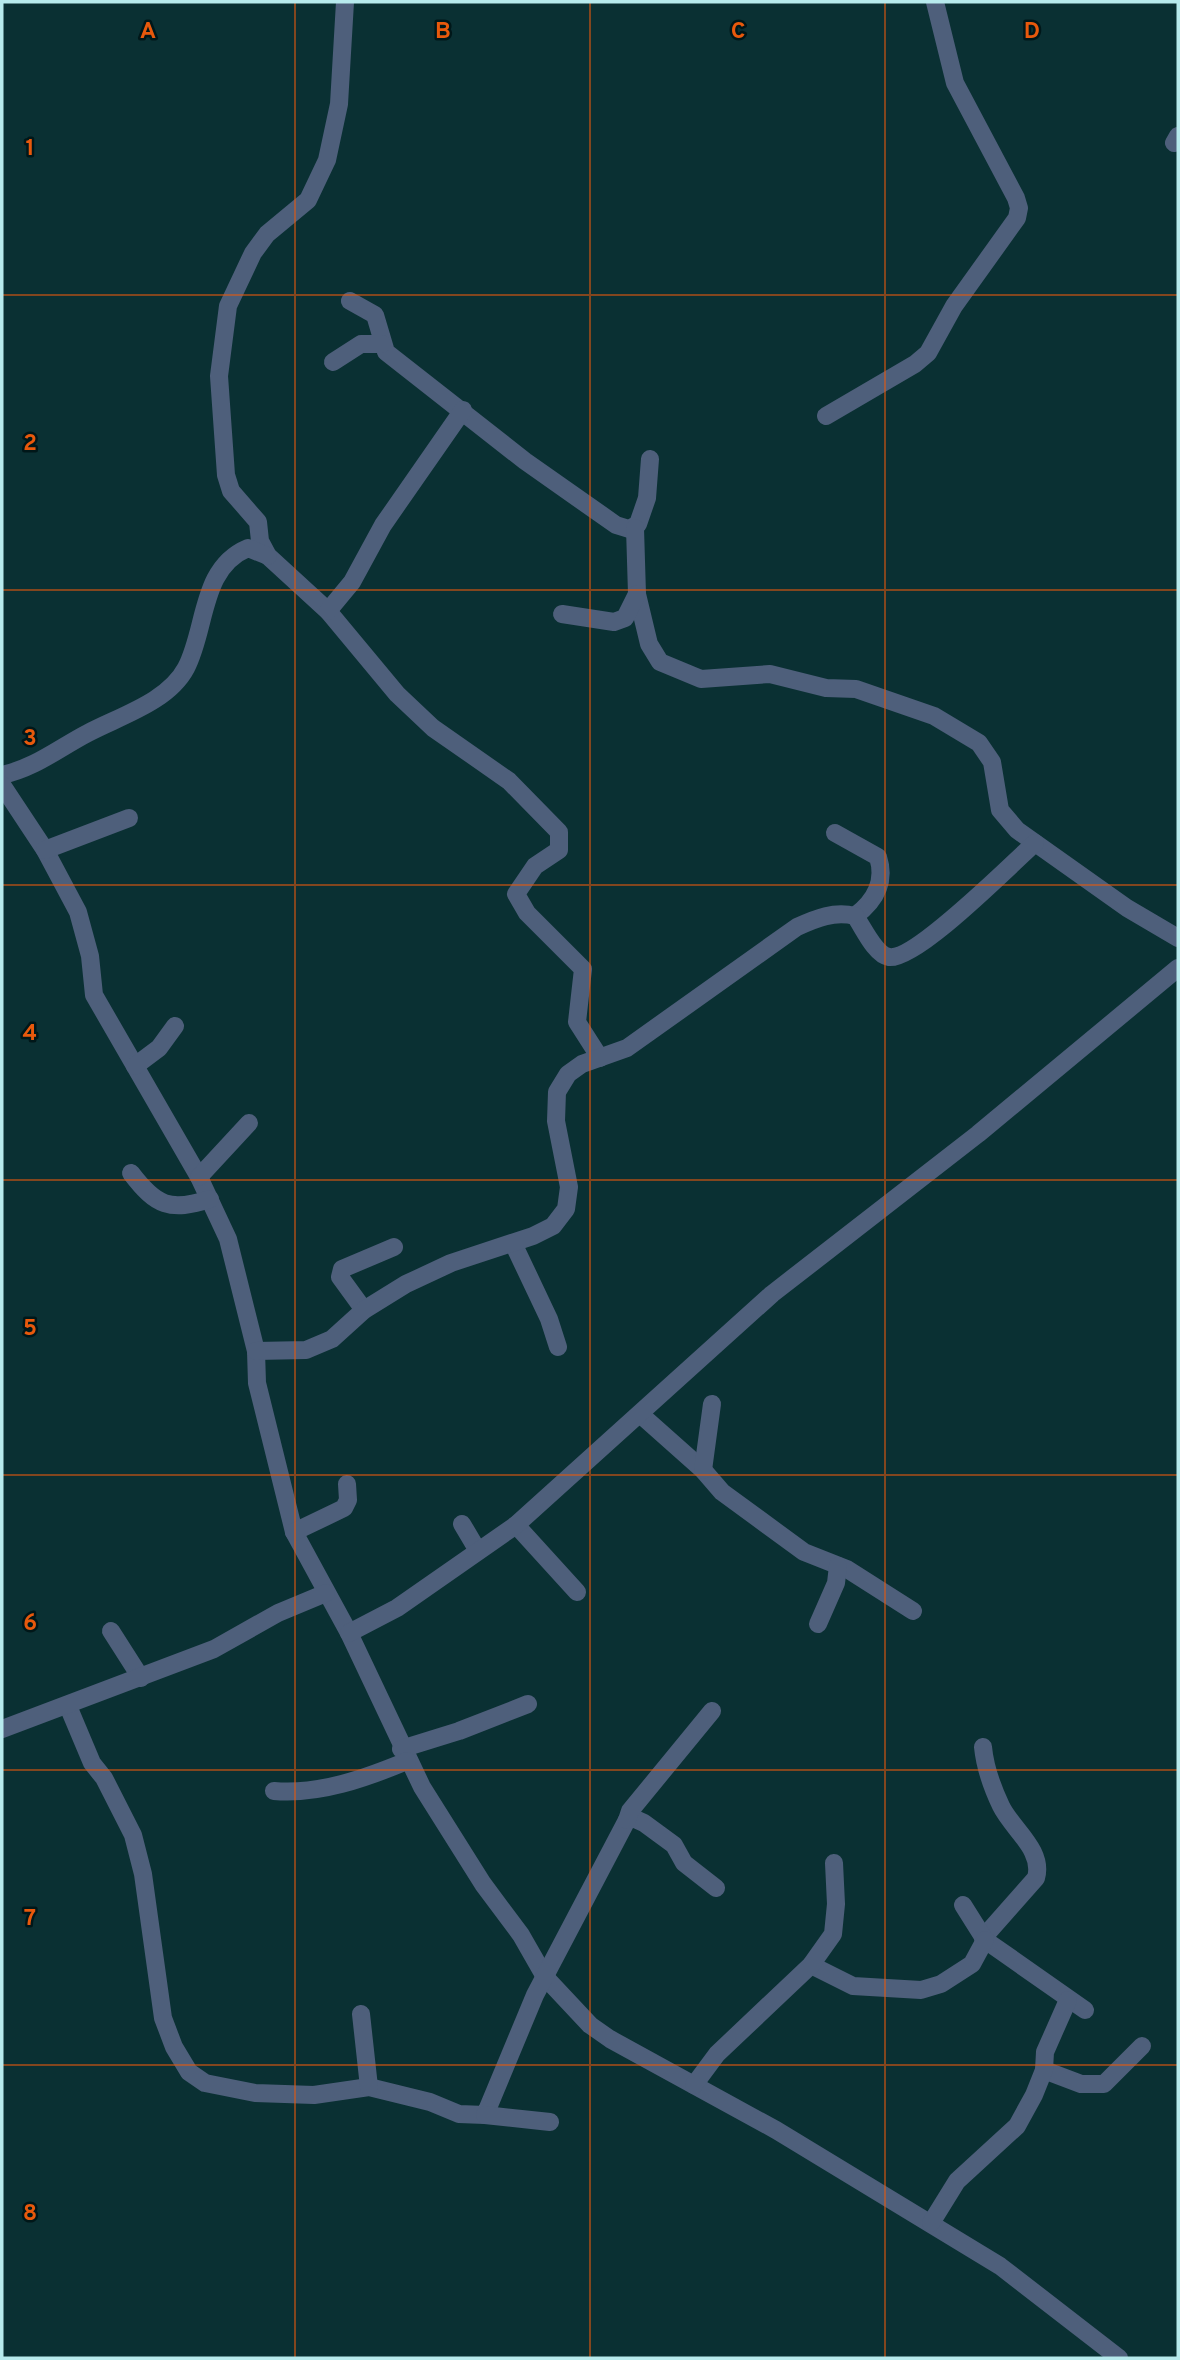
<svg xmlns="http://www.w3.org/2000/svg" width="1180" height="2360" viewBox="0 0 1180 2360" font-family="Overpass,sans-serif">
<rect width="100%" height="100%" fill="#0a3033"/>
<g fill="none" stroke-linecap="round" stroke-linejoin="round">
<!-- minor -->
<g stroke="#4e5f7b" stroke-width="18">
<polyline points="345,2 339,104 327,160 308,200 267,234 253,253 228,306 219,376 226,475 231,491 258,522 260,541 268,556 328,611 397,694 433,728 509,781 559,832 559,850 535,866 516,894 527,913 583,969 577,1022 600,1058"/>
<polyline points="1174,143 1178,136"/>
<polyline points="350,301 375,315 386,352 525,461 616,525 629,529 638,524 647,498 650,459"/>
<polyline points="333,362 361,344 382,344"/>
<polyline points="826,416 915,364 928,353 954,306 1017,218 1019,208 1016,198 955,83 935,2"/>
<polyline points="635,528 637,594 649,644 660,662 701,679 770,674 826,688 856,689 934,716 979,743 992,762 1000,810 1017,830 1127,908 1178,938"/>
<polyline points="328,611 352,582 383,525 463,410"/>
<polyline points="562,614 614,622 625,618 637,594"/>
<path d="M 2,775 C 35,768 59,748 88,733 C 120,716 168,702 186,668 C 207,628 200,568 248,548 L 268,556"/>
<polyline points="2,785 45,850 78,912 90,956 94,995 199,1177 228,1239 256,1351 257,1383 294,1532 349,1633 422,1787 483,1884 521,1935 545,1977 590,2025 610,2039 776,2130 1000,2266 1119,2358"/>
<path d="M 835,833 L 878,857 C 886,882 875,901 855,916"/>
<polyline points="45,850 129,818"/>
<polyline points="135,1066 159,1048 175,1026"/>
<path d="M 131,1173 C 156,1206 170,1212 210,1199"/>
<polyline points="199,1177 249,1123"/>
<polyline points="513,1243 549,1319 558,1347"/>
<polyline points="364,1310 340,1277 342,1269 394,1247"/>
<path d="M 256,1351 L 306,1350 L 332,1339 L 364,1310 L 406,1284 L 451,1263 L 533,1236 L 553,1226 L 566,1209 L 569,1187 L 556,1121 L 557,1092 L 568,1074 L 582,1064 L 627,1048 L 797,927 C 817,918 834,911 855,916 C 863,927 875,955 889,957 C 916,961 1011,864 1035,843"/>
<polyline points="640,1414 703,1470 722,1492 804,1552 847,1569 913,1611"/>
<polyline points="703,1470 712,1404"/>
<polyline points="462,1524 478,1551"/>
<polyline points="516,1525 577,1592"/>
<polyline points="294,1532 344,1508 348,1500 347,1484"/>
<polyline points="818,1624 836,1583 838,1566"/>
<polyline points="111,1631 141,1678"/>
<polyline points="349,1633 397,1608 516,1525 772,1294 978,1134 1178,968"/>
<polyline points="68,1706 92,1763 104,1778 133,1835 143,1874 163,2018 174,2047 189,2072 205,2083 255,2093 314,2095 369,2087 430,2102 459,2114 485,2115 535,1995 627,1820 633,1818 644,1823 674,1845 684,1863 716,1888"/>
<polyline points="2,1729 214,1649 278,1613 326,1593"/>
<path d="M 983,1747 C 985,1768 992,1787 1001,1806 C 1012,1829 1044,1850 1036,1878 L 983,1938"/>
<polyline points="401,1749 459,1731 528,1704"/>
<path d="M 274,1791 C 319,1795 366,1778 407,1761"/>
<polyline points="627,1820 630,1811 712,1711"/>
<polyline points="963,1905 985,1940 1085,2010"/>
<polyline points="811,1965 853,1986 921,1990 941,1984 972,1964 985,1940"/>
<polyline points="361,2014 369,2087"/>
<polyline points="1044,2070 1081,2084 1104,2084 1142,2046"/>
<polyline points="694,2085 717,2054 811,1965 833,1934 836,1904 834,1863"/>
<polyline points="485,2115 550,2122"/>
<polyline points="931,2223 957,2181 1017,2126 1034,2095 1044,2070 1045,2052 1068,2000"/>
</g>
</g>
<!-- grid -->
<path fill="none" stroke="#e8590c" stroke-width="2" stroke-opacity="0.55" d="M 295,2 L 295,2358M 590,2 L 590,2358M 885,2 L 885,2358M 2,295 L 1178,295M 2,590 L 1178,590M 2,885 L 1178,885M 2,1180 L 1178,1180M 2,1475 L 1178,1475M 2,1770 L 1178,1770M 2,2065 L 1178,2065"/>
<g font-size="23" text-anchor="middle" font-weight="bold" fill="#e8590c" stroke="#001719" stroke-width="5" stroke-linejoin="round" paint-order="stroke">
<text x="148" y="38">A</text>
<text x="443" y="38">B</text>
<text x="738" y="38">C</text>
<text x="1032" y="38">D</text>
<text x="30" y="155">1</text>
<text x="30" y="450">2</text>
<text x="30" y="745">3</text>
<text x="30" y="1040">4</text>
<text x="30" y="1335">5</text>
<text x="30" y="1630">6</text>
<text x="30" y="1925">7</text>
<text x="30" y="2220">8</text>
</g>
<!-- border -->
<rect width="1180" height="2360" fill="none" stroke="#b7eaed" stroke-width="7"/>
</svg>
